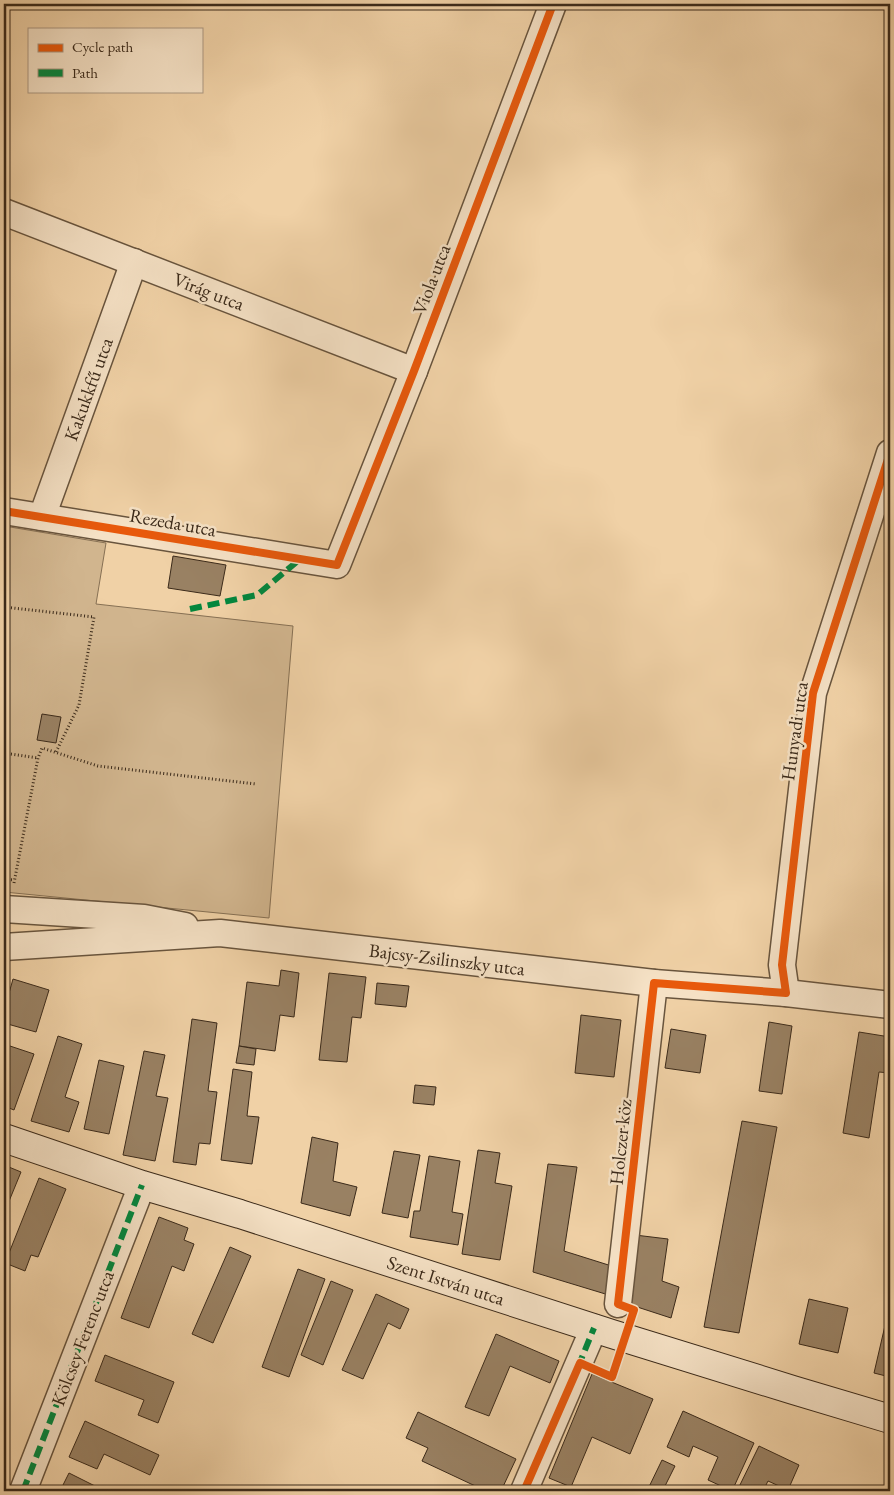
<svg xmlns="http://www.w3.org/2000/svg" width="894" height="1495" viewBox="0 0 894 1495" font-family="'EB Garamond',serif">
<rect width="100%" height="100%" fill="#f0d1a6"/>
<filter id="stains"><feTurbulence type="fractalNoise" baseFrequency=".004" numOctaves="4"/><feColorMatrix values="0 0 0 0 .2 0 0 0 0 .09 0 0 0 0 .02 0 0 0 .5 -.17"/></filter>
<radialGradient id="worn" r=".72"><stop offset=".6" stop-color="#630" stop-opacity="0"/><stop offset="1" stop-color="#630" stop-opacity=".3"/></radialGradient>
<!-- green -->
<polygon fill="#d1b58e" stroke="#867054" points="4,526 106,543 96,604 293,626 269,918 4,892"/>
<!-- building -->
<g fill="#998163" stroke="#3b2a1a">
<polygon points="173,556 226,565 220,596 168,588"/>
<polygon points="42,714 61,717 56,743 37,740"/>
<polygon points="281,970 299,973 294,1017 280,1015 275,1051 239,1046 247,982 279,986"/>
<polygon points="329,973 366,977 361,1018 352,1017 347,1062 319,1060"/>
<polygon points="13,979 49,990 36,1032 4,1023 4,1011"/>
<polygon points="377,983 409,986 406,1007 375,1004"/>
<polygon points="581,1015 621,1020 614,1077 575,1073"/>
<polygon points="192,1019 217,1023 208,1091 217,1092 210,1144 199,1143 196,1165 173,1162"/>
<polygon points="769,1022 792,1026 782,1094 759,1091"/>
<polygon points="671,1029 706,1035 700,1073 665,1068"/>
<polygon points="859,1032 890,1037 890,1073 879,1072 869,1138 843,1133"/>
<polygon points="58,1036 82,1044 65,1097 79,1102 69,1132 31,1121"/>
<polygon points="4,1044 34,1054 14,1110 4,1106"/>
<polygon points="239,1046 256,1049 254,1065 236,1063"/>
<polygon points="144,1051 165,1055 156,1096 168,1098 155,1161 123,1155"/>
<polygon points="99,1060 124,1066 109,1134 84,1129"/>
<polygon points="233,1069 252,1072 247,1116 259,1117 252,1164 221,1160"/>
<polygon points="415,1085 436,1087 434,1105 413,1103"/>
<polygon points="742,1121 777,1127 739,1333 704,1327"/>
<polygon points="312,1137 338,1143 333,1181 357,1187 350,1216 301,1203"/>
<polygon points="478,1150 500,1153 495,1183 512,1186 500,1260 462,1254"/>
<polygon points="394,1151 420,1155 408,1218 382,1213"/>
<polygon points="429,1156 460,1161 452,1212 463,1214 458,1245 410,1237 414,1211 420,1211"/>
<polygon points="548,1164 577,1167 564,1251 618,1268 612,1296 533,1272"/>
<polygon points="4,1165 21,1172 5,1211 4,1210"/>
<polygon points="39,1178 66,1189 38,1257 31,1255 25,1271 5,1263"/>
<polygon points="159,1217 188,1228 184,1240 194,1244 184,1271 172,1266 149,1328 121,1318"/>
<polygon points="635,1235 668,1239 662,1281 679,1287 671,1318 625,1303"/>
<polygon points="230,1247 251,1256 213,1343 192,1334"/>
<polygon points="298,1269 325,1279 289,1377 262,1367"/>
<polygon points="331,1281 353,1290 323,1365 301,1355"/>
<polygon points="376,1294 409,1309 400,1329 388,1323 363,1379 342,1370"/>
<polygon points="809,1299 848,1308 838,1353 799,1344"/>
<polygon points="890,1304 890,1377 874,1373"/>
<polygon points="496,1334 559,1361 550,1383 510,1366 489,1416 465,1407"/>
<polygon points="105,1355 174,1382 158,1423 138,1415 144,1400 95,1381"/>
<polygon points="592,1374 653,1399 630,1454 592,1437 571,1487 549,1478"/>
<polygon points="683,1411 754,1443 732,1491 708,1480 718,1457 693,1446 689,1457 667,1447"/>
<polygon points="418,1412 516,1459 501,1491 486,1491 422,1461 428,1448 406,1438"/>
<polygon points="85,1421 159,1455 150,1475 104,1454 97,1469 69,1457"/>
<polygon points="759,1446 799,1465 788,1490 768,1481 763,1491 737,1491"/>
<polygon points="662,1460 675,1466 665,1486 674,1491 647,1491"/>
<polygon points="69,1473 105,1491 60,1491"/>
</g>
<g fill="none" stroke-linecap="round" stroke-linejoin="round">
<!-- street casing -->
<g stroke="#68543d" stroke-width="29">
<g id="street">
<polyline points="4,212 414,371"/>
<polyline points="4,511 337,565 414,371 553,4"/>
<polyline points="42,517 134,262"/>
<polyline points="4,909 144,918 185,926"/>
<polyline points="4,947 220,933 654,983 786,993 890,1005"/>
<polyline points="786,993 782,965 813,693 890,453"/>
<polyline points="618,1304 654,983"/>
<polyline points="23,1491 142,1185"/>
<polyline points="524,1491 594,1328"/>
</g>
</g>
<!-- secondary casing -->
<g stroke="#3b2a1a" stroke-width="30">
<polyline id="secondary" points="4,1138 142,1185 240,1214 612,1334 793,1390 890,1419"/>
</g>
<!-- path -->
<g stroke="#3b2a1a" stroke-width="3" stroke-dasharray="1 2.5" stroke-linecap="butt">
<polyline points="4,607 94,617 79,705 56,752"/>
<polyline points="4,753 38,758"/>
<polyline points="4,879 14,880"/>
<polyline points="14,883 38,758 42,748 98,766 256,784"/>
<polyline points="602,1373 612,1377 616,1361"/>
</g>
<!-- street -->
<use href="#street" stroke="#f5e1c5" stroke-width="26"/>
<!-- secondary -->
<use href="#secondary" stroke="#f5e1c5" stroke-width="28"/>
<!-- quiet -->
<g stroke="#00873e" stroke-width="6" stroke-dasharray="12 6" stroke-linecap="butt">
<polyline points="190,609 257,595 299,560"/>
<polyline points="578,1367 594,1328"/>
<polyline points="23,1491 142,1185"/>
</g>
<!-- cycleway casing -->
<g stroke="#f5e1c5" stroke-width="11">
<g id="cycleway">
<polyline points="4,511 337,565 414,371 553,4"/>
<polyline points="524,1491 580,1363 612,1377 634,1310 618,1304 654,983 786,993 782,965 813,693 890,453"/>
</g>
</g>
<!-- cycleway -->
<use href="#cycleway" stroke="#e8590c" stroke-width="8"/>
</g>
<g text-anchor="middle" stroke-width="5" stroke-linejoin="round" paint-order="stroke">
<!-- street labels -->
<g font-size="19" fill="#3b2a1a" stroke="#f5e1c5">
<text transform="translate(431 279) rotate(-69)" y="7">Viola utca</text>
<text transform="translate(209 291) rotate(21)" y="7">Virág utca</text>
<text transform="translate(88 389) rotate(-70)" y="7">Kakukkfű utca</text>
<text transform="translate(173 522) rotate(10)" y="7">Rezeda utca</text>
<text transform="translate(794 731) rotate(-82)" y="7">Hunyadi utca</text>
<text transform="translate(447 959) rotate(7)" y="7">Bajcsy-Zsilinszky utca</text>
<text transform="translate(620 1142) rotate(-84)" y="7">Holczer köz</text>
<text transform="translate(446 1280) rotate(18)" y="7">Szent István utca</text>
<text transform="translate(82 1338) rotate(-69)" y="7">Kölcsey Ferenc utca</text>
</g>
</g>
<!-- margin -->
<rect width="894" height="1495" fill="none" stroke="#f0d1a6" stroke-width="20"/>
<rect x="5" y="5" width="884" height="1485" fill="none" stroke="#3b2a1a" stroke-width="2.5"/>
<rect x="10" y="10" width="874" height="1475" fill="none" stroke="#3b2a1a"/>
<!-- legend -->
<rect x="28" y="28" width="175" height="65" fill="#f5e1c5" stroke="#ab9881"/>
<rect x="38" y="44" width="25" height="8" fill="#e8590c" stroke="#ab9881"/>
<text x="72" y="52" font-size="15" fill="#3b2a1a">Cycle path</text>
<rect x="38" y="69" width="25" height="8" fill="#00873e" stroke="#ab9881"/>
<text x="72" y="78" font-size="15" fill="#3b2a1a">Path</text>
<rect width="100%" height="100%" filter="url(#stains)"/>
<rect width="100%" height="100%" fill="url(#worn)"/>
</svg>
